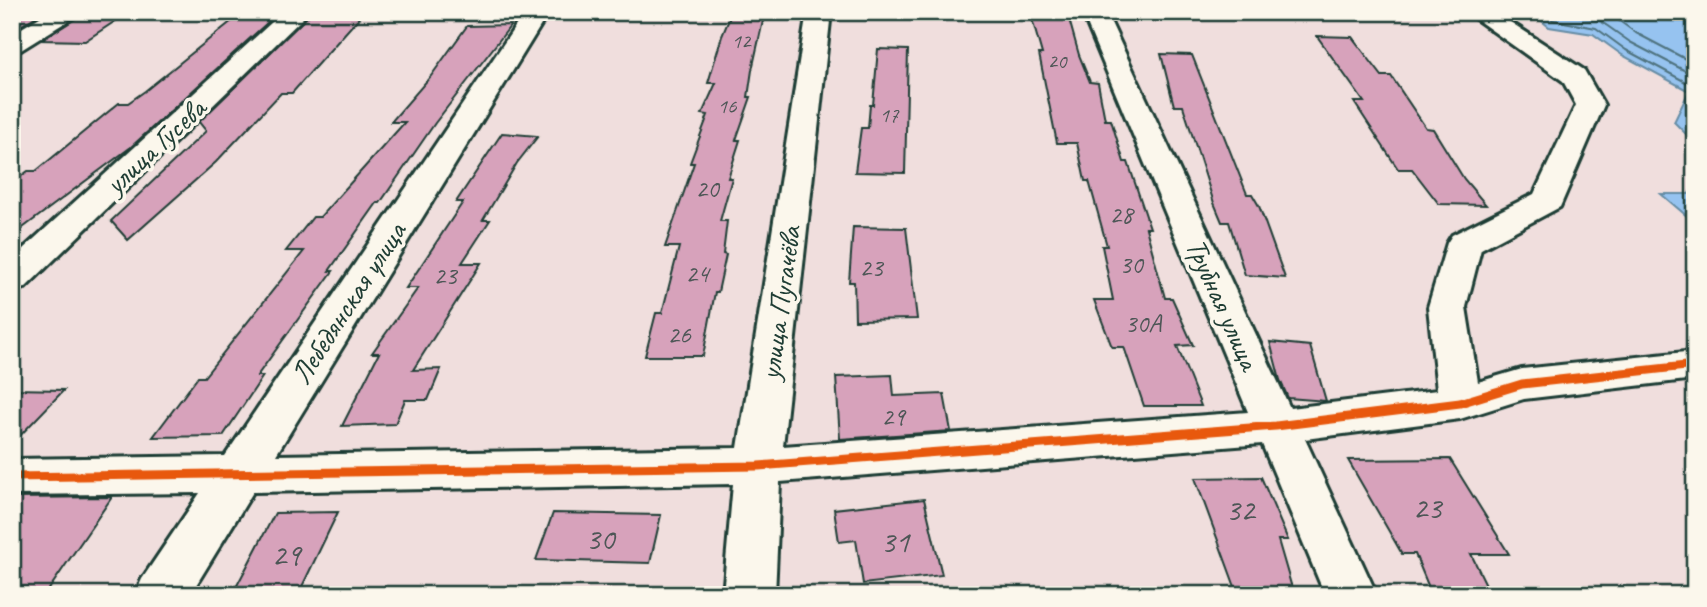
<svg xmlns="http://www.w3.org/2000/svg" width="1707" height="607" viewBox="0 0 1707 607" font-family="Caveat,sans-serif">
<rect width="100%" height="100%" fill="#f0dedd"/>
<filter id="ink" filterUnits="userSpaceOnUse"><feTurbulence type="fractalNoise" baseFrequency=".0143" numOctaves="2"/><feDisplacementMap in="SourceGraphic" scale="14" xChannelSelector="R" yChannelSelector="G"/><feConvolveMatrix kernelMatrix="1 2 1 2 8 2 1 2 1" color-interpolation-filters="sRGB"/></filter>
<g filter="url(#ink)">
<!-- water -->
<g fill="#96c3f0" stroke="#668da5" stroke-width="2">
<polygon points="1531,12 1683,12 1695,21 1695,143 1674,122 1689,91 1622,55 1593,34 1549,27"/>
<polygon points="1695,182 1695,223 1661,194 1689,194"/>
</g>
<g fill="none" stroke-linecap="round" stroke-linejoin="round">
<!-- shore -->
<g stroke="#4f737f" stroke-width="2">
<polyline points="1544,12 1553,20 1596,28 1626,50 1695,87"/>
<polyline points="1558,12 1599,20 1630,42 1695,76"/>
<polyline points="1607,12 1636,33 1695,64"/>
</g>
</g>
<!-- building -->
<g fill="#d7a2bb" stroke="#1f3d34" stroke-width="2">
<polygon points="12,12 43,12 12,31"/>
<polygon points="79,12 129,12 85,41 42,40 75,19"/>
<polygon points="243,12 279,12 131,147 12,236 12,183 28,171 36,171 119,103 128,103 145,91"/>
<polygon points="312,12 364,12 292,93 281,93 216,162 128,240 111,221 206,131 199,122"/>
<polygon points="732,12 765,12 752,70 748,97 751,97 736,140 740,140 728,178 732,178 720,221 727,221 723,254 726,255 718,292 715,292 703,356 645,356 656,313 662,313 679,247 665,247 694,163 690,163 708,115 702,114 716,83 708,83 722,36"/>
<polygon points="1030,12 1067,12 1079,55 1090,82 1098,83 1105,120 1111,120 1124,162 1128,162 1150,228 1146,228 1165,298 1172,298 1193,345 1177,346 1201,406 1144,406 1124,347 1112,347 1094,300 1113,300 1102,246 1107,246 1089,181 1085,181 1077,143 1057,143 1039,54 1042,54"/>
<polygon points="511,25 435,123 380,203 377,203 329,271 333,271 257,376 263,376 223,436 153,437 198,377 204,377 304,251 286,251 313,217 320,217 405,122 391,122 431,76 467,26"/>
<polygon points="1317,36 1352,37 1382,76 1391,76 1426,128 1433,129 1464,179 1486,205 1439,204 1412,169 1398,169 1354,102 1364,102"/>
<polygon points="878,49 908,50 905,173 855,172 861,128 868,128 870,105 873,105"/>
<polygon points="1161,54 1192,55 1247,194 1252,194 1259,206 1285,278 1245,275 1229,222 1222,222 1214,203 1183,106 1174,106"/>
<polygon points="502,133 538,136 517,163 483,220 490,220 462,263 481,263 413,370 441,369 428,400 405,400 395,424 342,426 379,353 372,353 418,288 406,288 463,202 456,202"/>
<polygon points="853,227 906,228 917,319 855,320 854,282 849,282"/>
<polygon points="1270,342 1310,346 1326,401 1288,398 1280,380"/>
<polygon points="892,375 894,396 944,394 951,431 840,439 836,377"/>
<polygon points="12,389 64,390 12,444"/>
<polygon points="1450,459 1509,554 1471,554 1491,595 1432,595 1415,554 1402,554 1348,460"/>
<polygon points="1261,477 1288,540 1278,540 1294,595 1238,595 1195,478"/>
<polygon points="112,497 45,595 12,595 12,498"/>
<polygon points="924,499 942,575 863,584 856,540 839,542 834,509"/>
<polygon points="338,512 298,595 232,595 275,513"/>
<polygon points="553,513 661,515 650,563 536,560"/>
</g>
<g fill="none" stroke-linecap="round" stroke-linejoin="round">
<!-- street casing -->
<g stroke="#1f3d34" stroke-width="6">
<g id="street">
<polygon points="48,12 77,12 74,17 21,50 12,53 12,34"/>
<polygon points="283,12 309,12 25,288 12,292 12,259"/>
<polygon points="525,12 549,12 276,455 738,448 807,12 831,12 783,446 1248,412 1082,12 1106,12 1290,408 1437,390 1428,307 1447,243 1452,235 1534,194 1576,105 1563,81 1466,12 1495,12 1584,70 1604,105 1560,207 1481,249 1466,307 1478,382 1522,369 1695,351 1695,379 1524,399 1460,419 1305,439 1377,595 1325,595 1262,444 780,482 775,595 723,595 733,484 253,492 190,595 135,595 142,579 200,493 12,495 12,459 225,456"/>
</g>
</g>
<!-- street -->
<use href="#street" fill="#fbf7ec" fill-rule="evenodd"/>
<!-- cycleway casing -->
<g stroke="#fbf7ec" stroke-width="13">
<polyline id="cycleway" points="12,477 758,466 1276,426 1460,403 1522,384 1695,365"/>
</g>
<!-- cycleway -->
<use href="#cycleway" stroke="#e8590c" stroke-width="9"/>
</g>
</g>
<g text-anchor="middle" stroke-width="7" stroke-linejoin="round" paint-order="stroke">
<!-- far-number labels -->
<g font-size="21" fill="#4d5656">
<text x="741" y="48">12</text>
<text x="1057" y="68">20</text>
<text x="727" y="113">16</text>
<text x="889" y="122">17</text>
</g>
<!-- number labels -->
<g font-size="26" fill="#4d5656">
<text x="707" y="197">20</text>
<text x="1121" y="223">28</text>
<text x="1131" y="273">30</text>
<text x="871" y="276">23</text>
<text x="697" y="282">24</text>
<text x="445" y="284">23</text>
<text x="1143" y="332">30А</text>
<text x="679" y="343">26</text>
<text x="893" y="425">29</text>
</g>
<!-- street labels -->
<g font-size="30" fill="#1f3d34" stroke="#fbf7ec">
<text transform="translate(155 146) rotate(-43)" y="10">улица Гусева</text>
<text transform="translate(348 303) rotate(-57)" y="10">Лебедянская улица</text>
<text transform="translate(780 303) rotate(-82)" y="10">улица Пугачёва</text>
<text transform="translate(1223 304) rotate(66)" y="10">Трубная улица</text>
</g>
<!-- near-number labels -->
<g font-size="32" fill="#4d5656">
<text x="1427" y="518">23</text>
<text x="1240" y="520">32</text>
<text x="600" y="549">30</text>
<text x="895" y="552">31</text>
<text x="286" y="565">29</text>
</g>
</g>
<!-- margin -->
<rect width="1707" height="607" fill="none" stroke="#fbf7ec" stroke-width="42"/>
<rect x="21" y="21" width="1665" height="565" fill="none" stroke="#1f3d34" stroke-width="2.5" filter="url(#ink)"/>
</svg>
